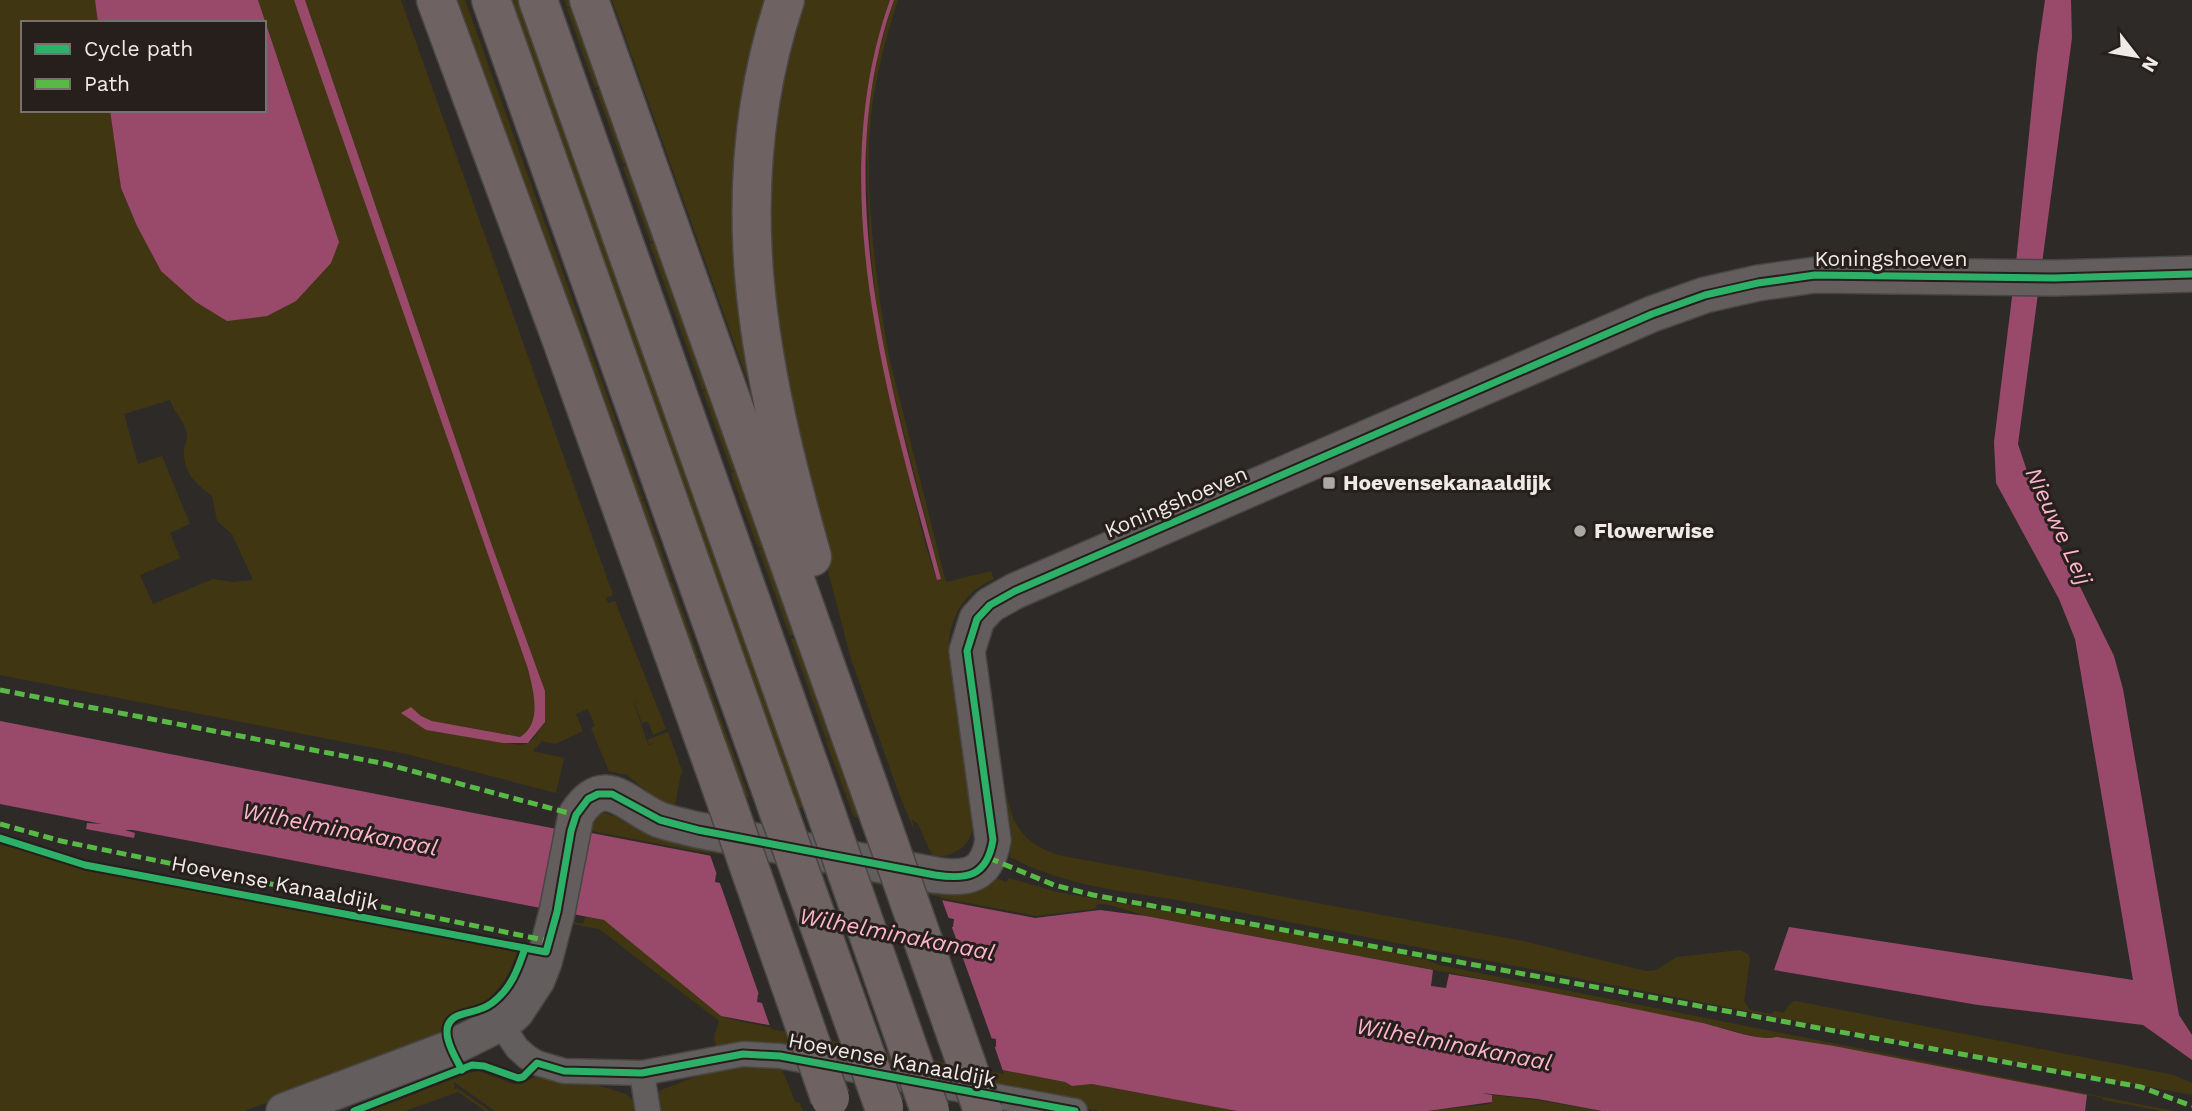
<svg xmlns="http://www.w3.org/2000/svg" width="2192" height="1111" viewBox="0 0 2192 1111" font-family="'Work Sans',sans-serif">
<rect width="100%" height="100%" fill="#2d2a28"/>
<!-- green -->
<g fill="#403712" fill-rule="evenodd">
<path d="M 0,0 L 95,0 L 98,23 L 23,23 L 23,110 L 110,110 L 121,188 L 137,226 L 161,271 L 339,242 L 258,0 L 295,0 L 528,669 C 533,690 543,723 520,737 L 432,721 L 421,716 L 411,707 L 402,713 L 426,730 L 520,745 L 528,743 L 533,739 L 545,722 L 545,691 L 491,543 L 305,0 L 401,0 L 613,595 L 606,598 L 608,603 L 615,601 L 666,729 L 653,735 L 648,721 L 642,723 L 635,703 L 642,700 L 634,703 L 648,745 L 656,743 L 649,744 L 647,740 L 668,732 L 683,773 L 681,774 L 675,805 L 689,808 L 688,812 L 659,801 L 627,775 L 609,771 L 591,728 L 595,726 L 588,709 L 576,714 L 583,731 L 555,744 L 542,741 L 533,751 L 564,758 L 556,793 L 406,754 L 0,675 ZM 170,400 C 174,412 185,422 187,434 C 188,440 184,445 184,451 C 183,473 196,484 212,496 L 217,521 L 232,534 L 253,580 L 232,582 L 213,579 L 153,604 L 140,575 L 180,558 L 170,533 L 190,524 L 162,456 L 138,464 L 124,414 Z"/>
<polygon points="455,0 465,0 617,424 614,427 617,426 643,499 640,501 644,501 671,579 668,582 672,581 698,656 695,658 699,658 749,797 742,796"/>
<polygon points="506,0 523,0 806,808 797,807"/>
<polygon points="564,0 574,0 862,818 854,817 826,741 830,738 826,739 791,639 795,638 794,635 790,636 759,550 763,548 758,548 731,473 735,471 731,470 703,392 706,390 702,389 650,244 654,242 650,241 623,167 627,165 626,163 623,164 596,90 600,89 599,86 595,88 567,9 571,7 567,7"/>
<polygon points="612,0 778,0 770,26 770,443"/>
<path d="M 801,0 L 890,0 C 857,92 855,193 870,289 C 876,331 888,373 896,414 C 908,469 918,527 937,580 L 941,579 L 886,363 L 878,320 L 870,246 L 866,142 L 869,106 L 878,53 L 894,0 L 898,0 C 883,46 871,94 869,142 C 867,214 877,287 889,357 L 946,582 L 991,571 L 994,579 C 963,592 947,620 949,654 L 974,821 C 972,848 952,859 927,856 L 932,855 L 918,824 L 912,819 L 914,830 L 899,794 L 851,659 L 828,571 L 797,447 L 770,279 L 771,129 Z"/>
<path d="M 1005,787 C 1012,824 1021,842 1058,855 L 1523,941 L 1646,971 L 1656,970 L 1677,957 L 1740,950 L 1748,954 L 1750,959 L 1744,1001 L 1750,1010 L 1771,1014 L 1775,1011 L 1783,1013 L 1792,1002 L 1796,1001 L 2174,1075 L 2192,1083 L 2192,1095 L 1786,1019 L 1177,900 C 1119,891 1062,885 1010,857 L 1012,836 Z"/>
<polygon points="598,811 649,827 990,876 1006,882 1009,878 1057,892 1378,949 1427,960 1439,965 2174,1111 2161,1111 2103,1100 2103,1098 1878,1056 1756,1037 1707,1024 1488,980 1146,916 1110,905 1098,904 1094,909 1036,916 581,829"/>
<path d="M 0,845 L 39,853 L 100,873 L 517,952 C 511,973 497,998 475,1007 C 453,1016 442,1009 440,1039 L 244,1111 L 0,1111 Z"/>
<polygon points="585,917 604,920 721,1016 738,1021 1065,1082 1072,1086 1092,1084 1237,1111 1100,1111 740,1046 716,1046 714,1037 719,1021 599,929 563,922 563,920 583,924"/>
<polygon points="739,1064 780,1065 795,1101 800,1103 803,1111 656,1111 656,1096 661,1090 713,1070"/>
<polygon points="479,1071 513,1084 522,1084 538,1075 594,1084 626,1094 635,1102 639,1111 495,1111 454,1082 454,1089 457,1088 490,1111 485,1111 458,1092 405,1111 370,1111 469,1073"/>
<polygon points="1492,1095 1538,1100 1600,1111 1428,1111 1490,1104 1492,1102"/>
</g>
<!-- water -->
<g fill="#994a6a" fill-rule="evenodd">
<polygon points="95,0 258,0 339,242 331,263 296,301 267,316 227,321 196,302 161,271 137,226 121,188 110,110 264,110 264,23 98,23"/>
<path d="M 294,0 L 305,0 L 491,543 L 545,691 L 545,722 L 528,743 L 503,743 L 426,730 L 401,713 L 411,707 L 421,716 L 432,721 L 520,737 C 543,723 533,690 528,669 Z"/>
<path d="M 890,0 L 894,0 C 827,186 893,396 941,579 L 937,580 C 887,397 823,186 890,0 Z"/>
<polygon points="2045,0 2071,0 2072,38 2018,444 2035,495 2114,656 2123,689 2179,1015 2192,1035 2192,1060 2143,1025 1978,1005 1774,970 1789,927 2133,980 2075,639 2059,599 1996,483 1994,442 2015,273 2037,55"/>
<path d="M 0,721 L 562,830 L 581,831 L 1035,918 L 1100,910 L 1146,916 L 1433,970 L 1431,986 L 1446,988 L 1449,974 C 1534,988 1618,1006 1703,1023 C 1720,1027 1761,1042 1776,1037 L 1834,1046 L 2087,1095 L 2085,1111 L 1602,1111 L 1538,1099 L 1481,1093 L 1492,1095 L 1492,1102 L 1428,1111 L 1237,1111 L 1092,1084 L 1072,1086 L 1065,1082 L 721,1016 L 604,920 L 133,830 L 125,830 L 135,833 L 134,838 L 86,829 L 87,823 L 102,824 L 0,804 ZM 716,874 L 954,919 L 953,927 L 715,882 ZM 758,994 L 996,1039 L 996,1047 L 757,1002 Z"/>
</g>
<!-- pier -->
<polygon fill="#2d2a28" points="709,852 941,897 993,1042 761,999 993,1042 1004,1074 771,1029"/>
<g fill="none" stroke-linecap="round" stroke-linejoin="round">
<!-- street casing -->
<g stroke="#484645" stroke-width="27">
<g id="street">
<polyline points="500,1023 517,1048 527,1057 537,1063 564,1071 642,1073 743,1054 780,1056 1075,1111"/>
<polyline points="642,1073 648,1111"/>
</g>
</g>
<!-- secondary casing -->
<g stroke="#484645" stroke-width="38">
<path id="secondary" d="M 284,1111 L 451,1048 L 507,1020 L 516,1012 L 537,980 L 544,962 L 557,912 L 576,815 C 605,770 626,806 660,820 C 672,824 685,827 698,830 L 935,875 C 968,880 987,876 993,840 L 967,651 L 977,619 L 990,605 L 1015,591 L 1652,314 L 1705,295 L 1758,283 L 1815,275 L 2054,278 L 2192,274"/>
</g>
<!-- highway casing -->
<g stroke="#484645" stroke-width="41">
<g id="highway">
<polyline points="436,0 562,341 724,795"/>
<polyline points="491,0 776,804"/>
<polyline points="538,0 826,813"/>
<polyline points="589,0 882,824"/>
<path d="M 785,0 C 721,193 759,369 812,557"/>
</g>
</g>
<!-- street -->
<use href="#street" stroke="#615e5d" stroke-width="24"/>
<!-- secondary -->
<use href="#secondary" stroke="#635e5d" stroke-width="35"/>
<!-- highway -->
<use href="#highway" stroke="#6e6362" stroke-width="38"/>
<!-- highway-bridge casing -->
<g stroke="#484645" stroke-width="41" stroke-linecap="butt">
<g id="highway-bridge">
<polyline points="724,795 830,1098"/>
<polyline points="776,804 884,1107"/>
<polyline points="826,813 930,1111"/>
<polyline points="882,824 983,1111"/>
</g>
</g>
<!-- highway-bridge -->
<use href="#highway-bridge" stroke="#6e6362" stroke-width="38"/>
<!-- quiet -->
<g stroke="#58b947" stroke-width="5" stroke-dasharray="10 5" stroke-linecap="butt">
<polyline points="0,690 386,764 576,815"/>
<polyline points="0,824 61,841 549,941"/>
<polyline points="989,858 1054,885 1093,895 2141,1087 2192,1106"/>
</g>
<!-- cycleway casing -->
<g stroke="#261f1c" stroke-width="11">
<g id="cycleway">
<path d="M 0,838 L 85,865 L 546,952 L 557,912 L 571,831 L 576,815 L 588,799 L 598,794 L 612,794 L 660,820 L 698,830 L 935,875 C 968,880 987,876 993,840 L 967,651 L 977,619 L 990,605 L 1015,591 L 1652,314 L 1705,295 L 1758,283 L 1815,275 L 2054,278 L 2192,274"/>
<path d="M 462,1070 C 455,1057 435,1026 457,1016 C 469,1011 480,1012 492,1003 C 511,989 518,969 525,948"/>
<polyline points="354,1111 472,1065 484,1066 518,1078 523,1077 537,1063 564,1071 642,1073 743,1054 780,1056 1075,1111"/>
</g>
</g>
<!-- cycleway -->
<use href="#cycleway" stroke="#2db169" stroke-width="7"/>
</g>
<!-- markers -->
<g fill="#aaa7a5" stroke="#261f1c" stroke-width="2.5">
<rect x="1322" y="476" width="14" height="14" rx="3.5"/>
<circle cx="1580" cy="531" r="7"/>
</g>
<g text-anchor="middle" stroke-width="6" stroke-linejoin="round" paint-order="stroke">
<!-- street labels -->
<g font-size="21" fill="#eeeae8" stroke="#261f1c">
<text x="1891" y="266">Koningshoeven</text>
<text transform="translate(1176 502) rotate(-23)" y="7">Koningshoeven</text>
<text transform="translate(275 883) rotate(11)" y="7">Hoevense Kanaaldijk</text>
<text transform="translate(892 1060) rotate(11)" y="7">Hoevense Kanaaldijk</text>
</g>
<!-- poi labels -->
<g font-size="21" font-weight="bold" fill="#eeeae8" stroke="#261f1c" text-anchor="start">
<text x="1343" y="490">Hoevensekanaaldijk</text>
<text x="1594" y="538">Flowerwise</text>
</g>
<!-- water labels -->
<g font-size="23" font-style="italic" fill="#feb4ce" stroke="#261f1c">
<text transform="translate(2059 526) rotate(65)" y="8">Nieuwe Leij</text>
<text transform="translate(340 829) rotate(11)" y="8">Wilhelminakanaal</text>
<text transform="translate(897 934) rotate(11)" y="8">Wilhelminakanaal</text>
<text transform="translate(1454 1044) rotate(11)" y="8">Wilhelminakanaal</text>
</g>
</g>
<!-- legend -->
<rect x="21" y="21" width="245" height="91" fill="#261f1c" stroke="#76706e" stroke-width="2"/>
<rect x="35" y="44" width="35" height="10" fill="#2db169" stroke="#76706e" stroke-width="2"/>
<text x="84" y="56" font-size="21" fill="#eeeae8">Cycle path</text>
<rect x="35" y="79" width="35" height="10" fill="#58b947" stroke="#76706e" stroke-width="2"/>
<text x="84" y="91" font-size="21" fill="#eeeae8">Path</text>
<!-- north arrow -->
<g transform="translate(2136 56) rotate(121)" stroke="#261f1c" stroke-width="5" paint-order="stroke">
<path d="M0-5L12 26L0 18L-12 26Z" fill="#eeeae8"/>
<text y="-10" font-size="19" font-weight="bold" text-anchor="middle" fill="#eeeae8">N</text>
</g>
</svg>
